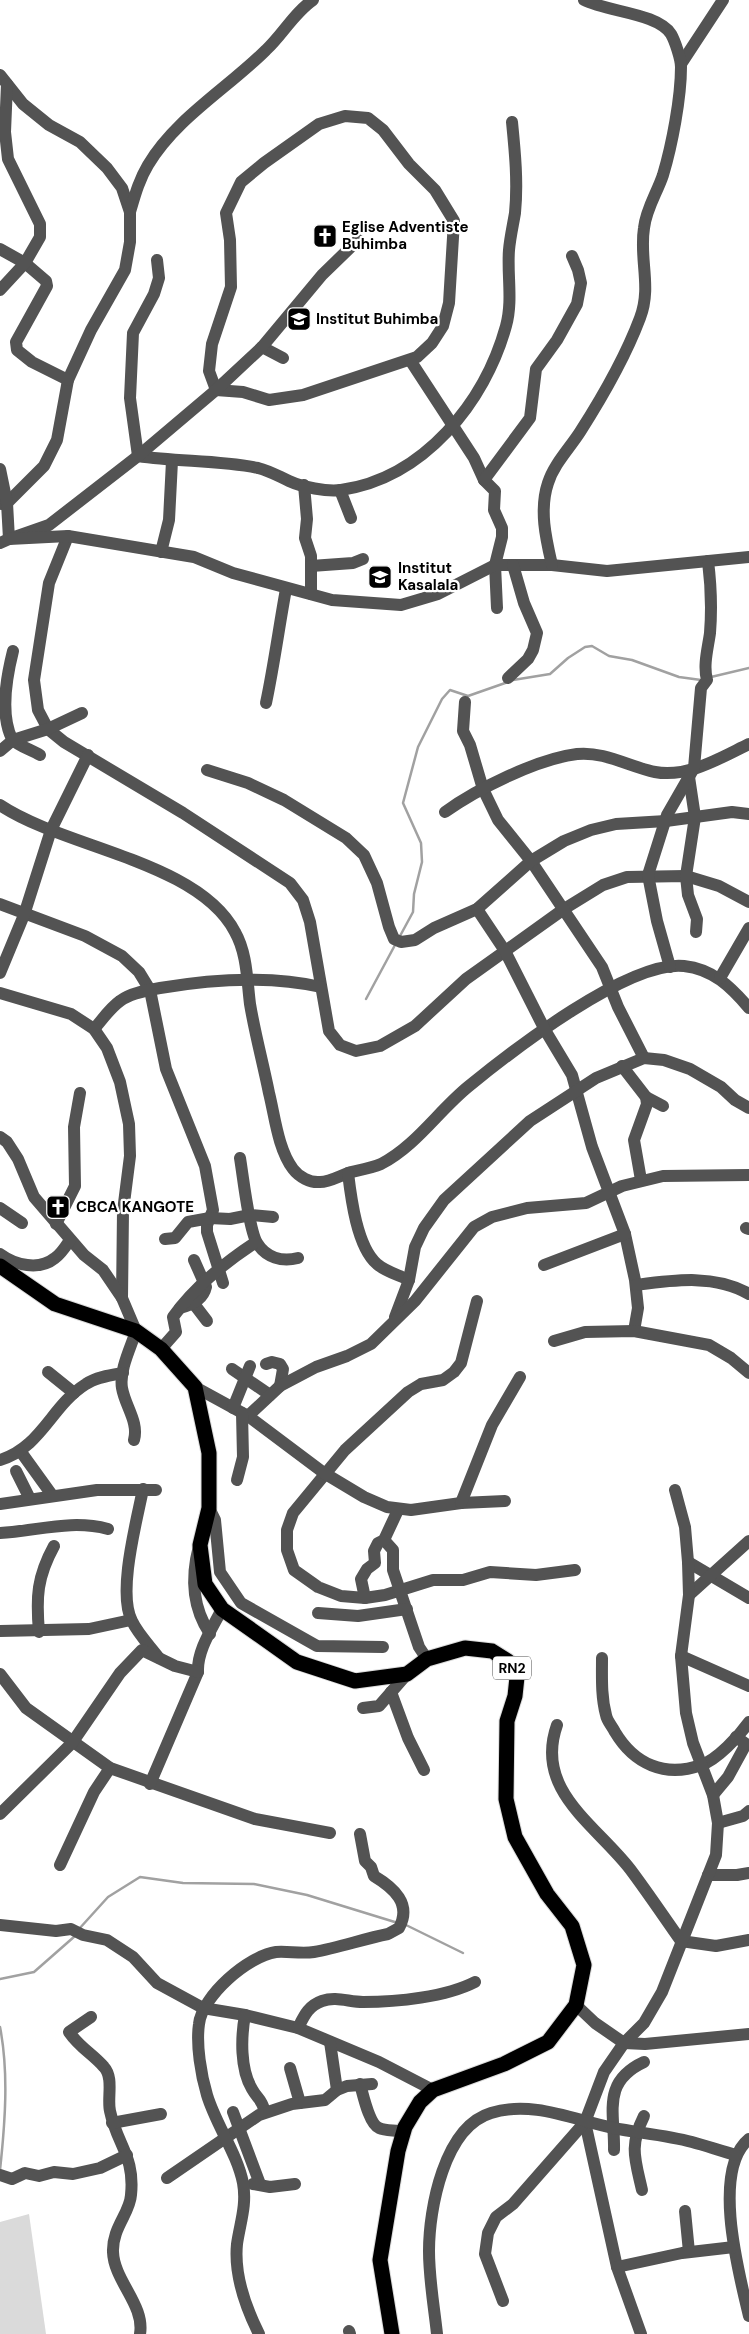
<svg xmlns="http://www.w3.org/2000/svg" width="749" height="2334" viewBox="0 0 749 2334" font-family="'DM Sans',sans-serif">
<rect width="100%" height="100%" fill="#fff"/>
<!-- green -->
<polygon fill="#dadada" points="29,2214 46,2334 0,2334 0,2222"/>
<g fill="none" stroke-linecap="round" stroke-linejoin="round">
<!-- stream -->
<g stroke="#a1a1a1" stroke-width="2.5">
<polyline points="711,677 749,668"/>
<polyline points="513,680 550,674 568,658 585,647 592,646 609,656 632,660 679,677 701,680"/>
<polyline points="400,936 413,912 414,894 422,862 421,843 403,803 418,747 442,699 450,690 468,696 508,682"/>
<polyline points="366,999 395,945"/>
<polyline points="406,1925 463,1953"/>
<polyline points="79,1929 108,1897 140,1877 183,1883 254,1884 307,1895 398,1923"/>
<polyline points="0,1979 34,1972 75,1936"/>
<path d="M 0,2027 C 9,2073 5,2124 0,2170"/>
</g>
<!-- highway casing -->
<g stroke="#dbdbdb" stroke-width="17">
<polyline id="highway" points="0,1266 55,1304 136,1331 161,1349 195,1387 209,1453 209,1508 200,1545 205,1584 222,1609 297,1662 355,1681 407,1674 427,1659 465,1648 492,1651 508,1661 517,1677 515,1696 507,1721 506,1799 515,1837 547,1894 572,1926 584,1965 576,2005 548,2042 504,2064 433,2090 420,2102 405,2127 398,2151 380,2260 392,2334"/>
</g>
<!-- minor -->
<g stroke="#535353" stroke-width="12">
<polyline points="681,64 723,0"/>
<polyline points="0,75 23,104 49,125 80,142 107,168 122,188 130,212 130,242 125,270 91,330 68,380 57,440 44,466 7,503 2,504"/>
<polygon points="345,116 368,118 383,130 409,164 435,190 454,221 449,303 443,326 432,343 417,357 303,395 269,400 243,392 216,390 209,371 212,344 231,287 230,240 226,213 241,182 264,163 319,124"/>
<path d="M 130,212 C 135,195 139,180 148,165 C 176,118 228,88 266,50 C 283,34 294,13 313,0"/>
<polyline points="0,249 25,263 46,281 47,286 16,342 17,350 32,362 68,380"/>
<path d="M 157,260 L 159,278 L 154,294 L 133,333 L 130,398 L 138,456 C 178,462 219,460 258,468 C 270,471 278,476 289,481 C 302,487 327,492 341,490 C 424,478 485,402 506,326 C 513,301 507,275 509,250 C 510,238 513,225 515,213 C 518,183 515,152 512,122"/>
<polyline points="0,290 25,263 40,237 40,224 8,159 5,132 7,84"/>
<polyline points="262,347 283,358"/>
<polyline points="410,360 474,458 484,480 495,491 494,510 502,528 502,537 495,565 497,608"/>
<polyline points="0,469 7,503 9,539 49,525 138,456 216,390 262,347 322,275 358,240"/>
<polyline points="484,480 530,418 536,369 557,340 577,304 581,283 578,270 572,256"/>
<polyline points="304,485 307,519 305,538 311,556 311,594"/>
<polyline points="340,490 351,518"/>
<polyline points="68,536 49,583 34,680 38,710 48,729 64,742 183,813 290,883 303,900 310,922 329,1031 340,1045 356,1051 380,1046 415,1026 466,979 564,909 603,885 627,877 686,876 719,886 749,902"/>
<polyline points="0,543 9,539 68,536 194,557 233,573 332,600 401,605 438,594 495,565 552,565 607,571 749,557"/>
<polyline points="161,552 169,520 172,461"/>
<path d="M 552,565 C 546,539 539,510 548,483 C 554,464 569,449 580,432 C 603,396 625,358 640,318 C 652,287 639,259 644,228 C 646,209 657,193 663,175 C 672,145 681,98 681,67 C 681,59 675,41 671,34 C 657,13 608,12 584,0"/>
<polyline points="311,566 353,563 363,559"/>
<path d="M 13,651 C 6,679 0,714 12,739 C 18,746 32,750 40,755"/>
<polyline points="508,678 528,659 533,650 537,633 524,603 513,565"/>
<polyline points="465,702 463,731 470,745 483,789 498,820 531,861 602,967 618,1007 644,1058"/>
<path d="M 266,703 C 274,665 279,627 286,589"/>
<polyline points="0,751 13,740 48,729 82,713"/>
<polyline points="207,770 248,783 284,800 346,838 364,855 377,883 389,927 394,939 401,942 415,940 434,928 477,909 531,861 564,841 591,830 616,824 666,821 732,812 749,814"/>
<polyline points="689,777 695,817 686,876 688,895 697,919 696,932"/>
<path d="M 0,805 C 64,848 198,861 235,932 C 247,953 247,980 250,1004 C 255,1034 263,1063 269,1093 C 275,1117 278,1149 293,1169 C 299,1177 310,1183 320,1182 C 330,1182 341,1175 351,1172 C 360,1170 372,1168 381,1164 C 416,1146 439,1110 469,1086 C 512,1051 629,960 684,966 C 713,969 731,987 749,1008"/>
<path d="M 445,812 C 477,789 537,759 577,754 C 604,751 630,767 655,772 C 688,778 720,758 749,744"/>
<polyline points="0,904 85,936 122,956 139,972 150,990 166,1069 205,1166 213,1210 207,1225 207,1232 223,1283"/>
<polyline points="477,909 505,951 545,1030 572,1075 592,1147 625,1234 635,1280 638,1308 634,1331"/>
<path d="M 670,967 L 657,921 L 648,875 L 667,815 L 694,768 L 701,688 L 707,680 C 703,665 708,648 710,633 C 712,608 711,585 708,561"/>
<polyline points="0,973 24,915 51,830 88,755"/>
<polyline points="720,978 749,928"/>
<path d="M 0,993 L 71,1014 L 94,1029 L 107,1048 L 120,1082 L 129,1124 L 130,1156 L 123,1211 L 122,1298 L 136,1331 C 131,1347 119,1370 122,1388 C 125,1406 139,1422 134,1440"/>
<path d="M 94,1029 C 102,1020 110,1008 120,1001 C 130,993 148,990 160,988 C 213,979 268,975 321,987"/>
<polyline points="622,1066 646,1097 647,1104 634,1140 641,1180"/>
<polyline points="646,1097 663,1106"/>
<polyline points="0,1137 7,1142 18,1159 34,1197 84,1255 103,1270 122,1298"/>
<path d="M 240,1158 C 243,1176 249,1230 257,1243 C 266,1258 282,1262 298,1258"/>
<path d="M 348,1173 C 351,1198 357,1247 377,1264 C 386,1272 399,1275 409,1280"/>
<polyline points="0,1208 22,1223"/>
<polyline points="56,1224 75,1186 74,1127 80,1093"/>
<polyline points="746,1228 749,1229"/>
<polyline points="165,1239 175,1238 188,1222 210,1218 230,1219 250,1215 273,1217"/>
<path d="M 0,1254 C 15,1265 39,1271 55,1258 C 61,1254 66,1246 70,1240"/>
<polyline points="544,1265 625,1234"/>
<path d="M 636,1285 C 674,1280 715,1274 749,1294"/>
<polyline points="477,1301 461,1363 454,1372 443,1380 421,1384 408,1392 345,1450 293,1513 287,1530 287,1550 294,1570 318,1587 341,1596 365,1598 385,1595 433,1580 463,1580 490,1572 536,1575 575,1570"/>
<polyline points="194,1304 207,1321"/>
<path d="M 180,1308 C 192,1305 203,1300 206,1287 L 194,1260"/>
<polyline points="395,1317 409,1280 415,1247 424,1228 444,1200 530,1121 596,1078 644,1058 664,1060 690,1069 721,1087 735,1100 749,1108"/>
<polyline points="554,1341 585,1332 634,1331 709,1345 731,1358 749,1373"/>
<path d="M 161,1349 L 176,1332 L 173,1317 C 195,1286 224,1263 256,1242"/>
<polyline points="266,1364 272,1362 280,1364 283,1369 280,1386"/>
<polyline points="232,1369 270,1395"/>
<polyline points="48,1372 74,1393"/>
<polyline points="195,1387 248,1416 324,1473 364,1497 387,1507 411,1510 461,1503 505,1501"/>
<polyline points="233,1408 250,1366"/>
<polyline points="248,1416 280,1386 316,1367 347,1356 371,1344 415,1301 474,1227 492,1217 527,1208 586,1203 622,1186 663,1176 749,1175"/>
<polyline points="21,1452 52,1495"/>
<path d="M 0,1460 C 42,1447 51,1406 86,1384 C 96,1377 111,1375 123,1373"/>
<polyline points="16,1471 30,1499"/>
<polyline points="237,1480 243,1457 242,1413"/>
<path d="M 143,1489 C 137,1520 117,1593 132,1621 C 138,1634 150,1646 159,1658"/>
<polyline points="461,1503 492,1425 520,1377"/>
<polyline points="0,1504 97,1490 156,1490"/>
<polyline points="209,1508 215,1520 220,1572 241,1603 317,1646 383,1647"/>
<path d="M 0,1533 C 37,1531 71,1519 108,1529"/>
<polyline points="384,1540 393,1550 393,1570 419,1647 427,1659"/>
<path d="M 199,1546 C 191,1576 192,1607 210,1634"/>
<polyline points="688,1562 749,1598"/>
<polyline points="689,1595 749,1541"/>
<polyline points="365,1598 361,1579 367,1569 375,1563 374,1551 378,1543 384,1540 398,1510"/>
<polyline points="318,1613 358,1616 407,1609"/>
<polyline points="0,1631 89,1629 131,1620"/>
<path d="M 39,1632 C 36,1597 37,1577 54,1546"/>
<polyline points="681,1656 749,1686"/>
<path d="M 602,1658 C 602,1677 601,1696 606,1715 C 607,1721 612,1726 615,1732 C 634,1764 665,1778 701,1765 C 717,1760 739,1736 749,1722"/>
<polyline points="0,1674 26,1708 110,1768 255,1819 330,1833"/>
<polyline points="391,1692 408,1738 424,1770"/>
<polyline points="363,1708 379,1706 407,1674"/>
<path d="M 557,1725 C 534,1790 595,1824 630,1869 C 648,1893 664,1917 681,1941 L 716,1946 L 749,1940"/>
<path d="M 150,1784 L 198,1672 C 197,1650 212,1629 222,1609"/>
<polyline points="713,1795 728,1777 746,1744 736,1737"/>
<polyline points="0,1814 72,1743 120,1673 142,1650 175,1666 198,1672"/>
<polyline points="718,1823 743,1816 749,1811"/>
<polyline points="60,1865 94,1792 110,1768"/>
<polyline points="708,1875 737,1875 749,1873"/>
<polyline points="0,1925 56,1931 71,1929 83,1935 107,1940 133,1957 157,1983 203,2008 245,2015 298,2028 379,2062 433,2090"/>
<polyline points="576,2005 595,2023 624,2043 645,2044 749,2034"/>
<path d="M 245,2015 C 241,2037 240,2069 252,2089 C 258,2100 261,2097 265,2112"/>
<path d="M 91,2017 L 69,2032 C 80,2048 93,2054 104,2067 C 114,2078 107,2098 110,2111 C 117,2145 135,2156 131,2195 C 130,2213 112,2228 113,2252 C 114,2281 145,2305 140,2334"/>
<path d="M 298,2028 C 304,2016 308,2006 322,2001 C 336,1996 349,2002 363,2002 C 397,2002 446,1997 475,1982"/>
<polyline points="330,2042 337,2090"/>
<polyline points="290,2068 300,2103"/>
<path d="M 360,2084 C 363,2094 369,2124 379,2128 C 386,2131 395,2130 403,2132"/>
<polyline points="233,2112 260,2184"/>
<polyline points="585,2122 617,2267 641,2334"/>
<polyline points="112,2123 161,2114"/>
<path d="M 749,2139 C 711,2170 739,2274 749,2316"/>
<path d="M 614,2150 C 615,2113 601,2082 644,2062"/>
<polyline points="0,2175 12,2179 25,2173 39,2176 54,2172 73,2174 100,2168 127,2155"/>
<polyline points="167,2178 259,2115 292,2104 325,2100 337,2090 347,2086 372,2084"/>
<polyline points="253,2184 270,2187 295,2184"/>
<path d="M 642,2190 C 635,2159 629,2146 644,2116"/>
<polyline points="685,2211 689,2252"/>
<polyline points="617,2267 682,2253 734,2247"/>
<polyline points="503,2301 485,2254 488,2233 496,2217 513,2204 585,2122 604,2072 624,2043 644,2023 662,1992 716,1855 718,1823 713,1795 693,1743 686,1713 681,1656 689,1595 688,1562 685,1527 675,1490"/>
<polyline points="349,2331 350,2334"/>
<path d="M 259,2334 C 246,2308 234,2274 237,2244 C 240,2223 247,2205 243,2183 C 237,2153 216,2125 207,2095 C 201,2075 196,2045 199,2024 C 202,1996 248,1956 276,1952 C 288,1951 301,1954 314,1952 C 338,1948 363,1939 388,1934 L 399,1928 C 412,1904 394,1888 374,1876 L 371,1867 L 365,1861 L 360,1834"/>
<path d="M 437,2334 C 434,2306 429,2279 429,2251 C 429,2209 444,2127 491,2113 C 532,2100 574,2120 613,2128 C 639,2133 666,2135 692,2142 C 707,2146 721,2151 736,2155"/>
</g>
<!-- highway -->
<use href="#highway" stroke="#000" stroke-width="15"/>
</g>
<!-- icons -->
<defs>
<g id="church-square" transform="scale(1.25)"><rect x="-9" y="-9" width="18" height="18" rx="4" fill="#000" stroke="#fff"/><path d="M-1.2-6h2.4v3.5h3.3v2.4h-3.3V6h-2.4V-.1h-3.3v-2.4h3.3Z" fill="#fff"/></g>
<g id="school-square" transform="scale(1.25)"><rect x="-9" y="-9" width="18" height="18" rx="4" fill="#000" stroke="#fff"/><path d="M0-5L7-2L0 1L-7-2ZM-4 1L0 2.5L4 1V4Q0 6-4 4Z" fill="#fff"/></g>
</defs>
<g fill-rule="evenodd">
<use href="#church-square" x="325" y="236"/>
<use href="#school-square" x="299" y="319"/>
<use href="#school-square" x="380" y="577"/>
<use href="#church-square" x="58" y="1207"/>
</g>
<g text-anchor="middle" stroke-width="4.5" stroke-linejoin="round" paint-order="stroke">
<!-- shield labels -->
<rect fill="#fff" stroke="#4c4c4c" stroke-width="1" x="493" y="1656.5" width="38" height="23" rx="4"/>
<g font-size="14" font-weight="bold" fill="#000">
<text x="512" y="1673">RN2</text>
</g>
<!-- poi labels -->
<g font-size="15" font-weight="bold" fill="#000" stroke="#fff" text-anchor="start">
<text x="342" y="232">Eglise Adventiste<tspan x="342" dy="17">Buhimba</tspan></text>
<text x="316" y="324">Institut Buhimba</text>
<text x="398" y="573">Institut<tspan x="398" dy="17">Kasalala</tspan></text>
<text x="76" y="1212">CBCA KANGOTE</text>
</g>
</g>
</svg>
